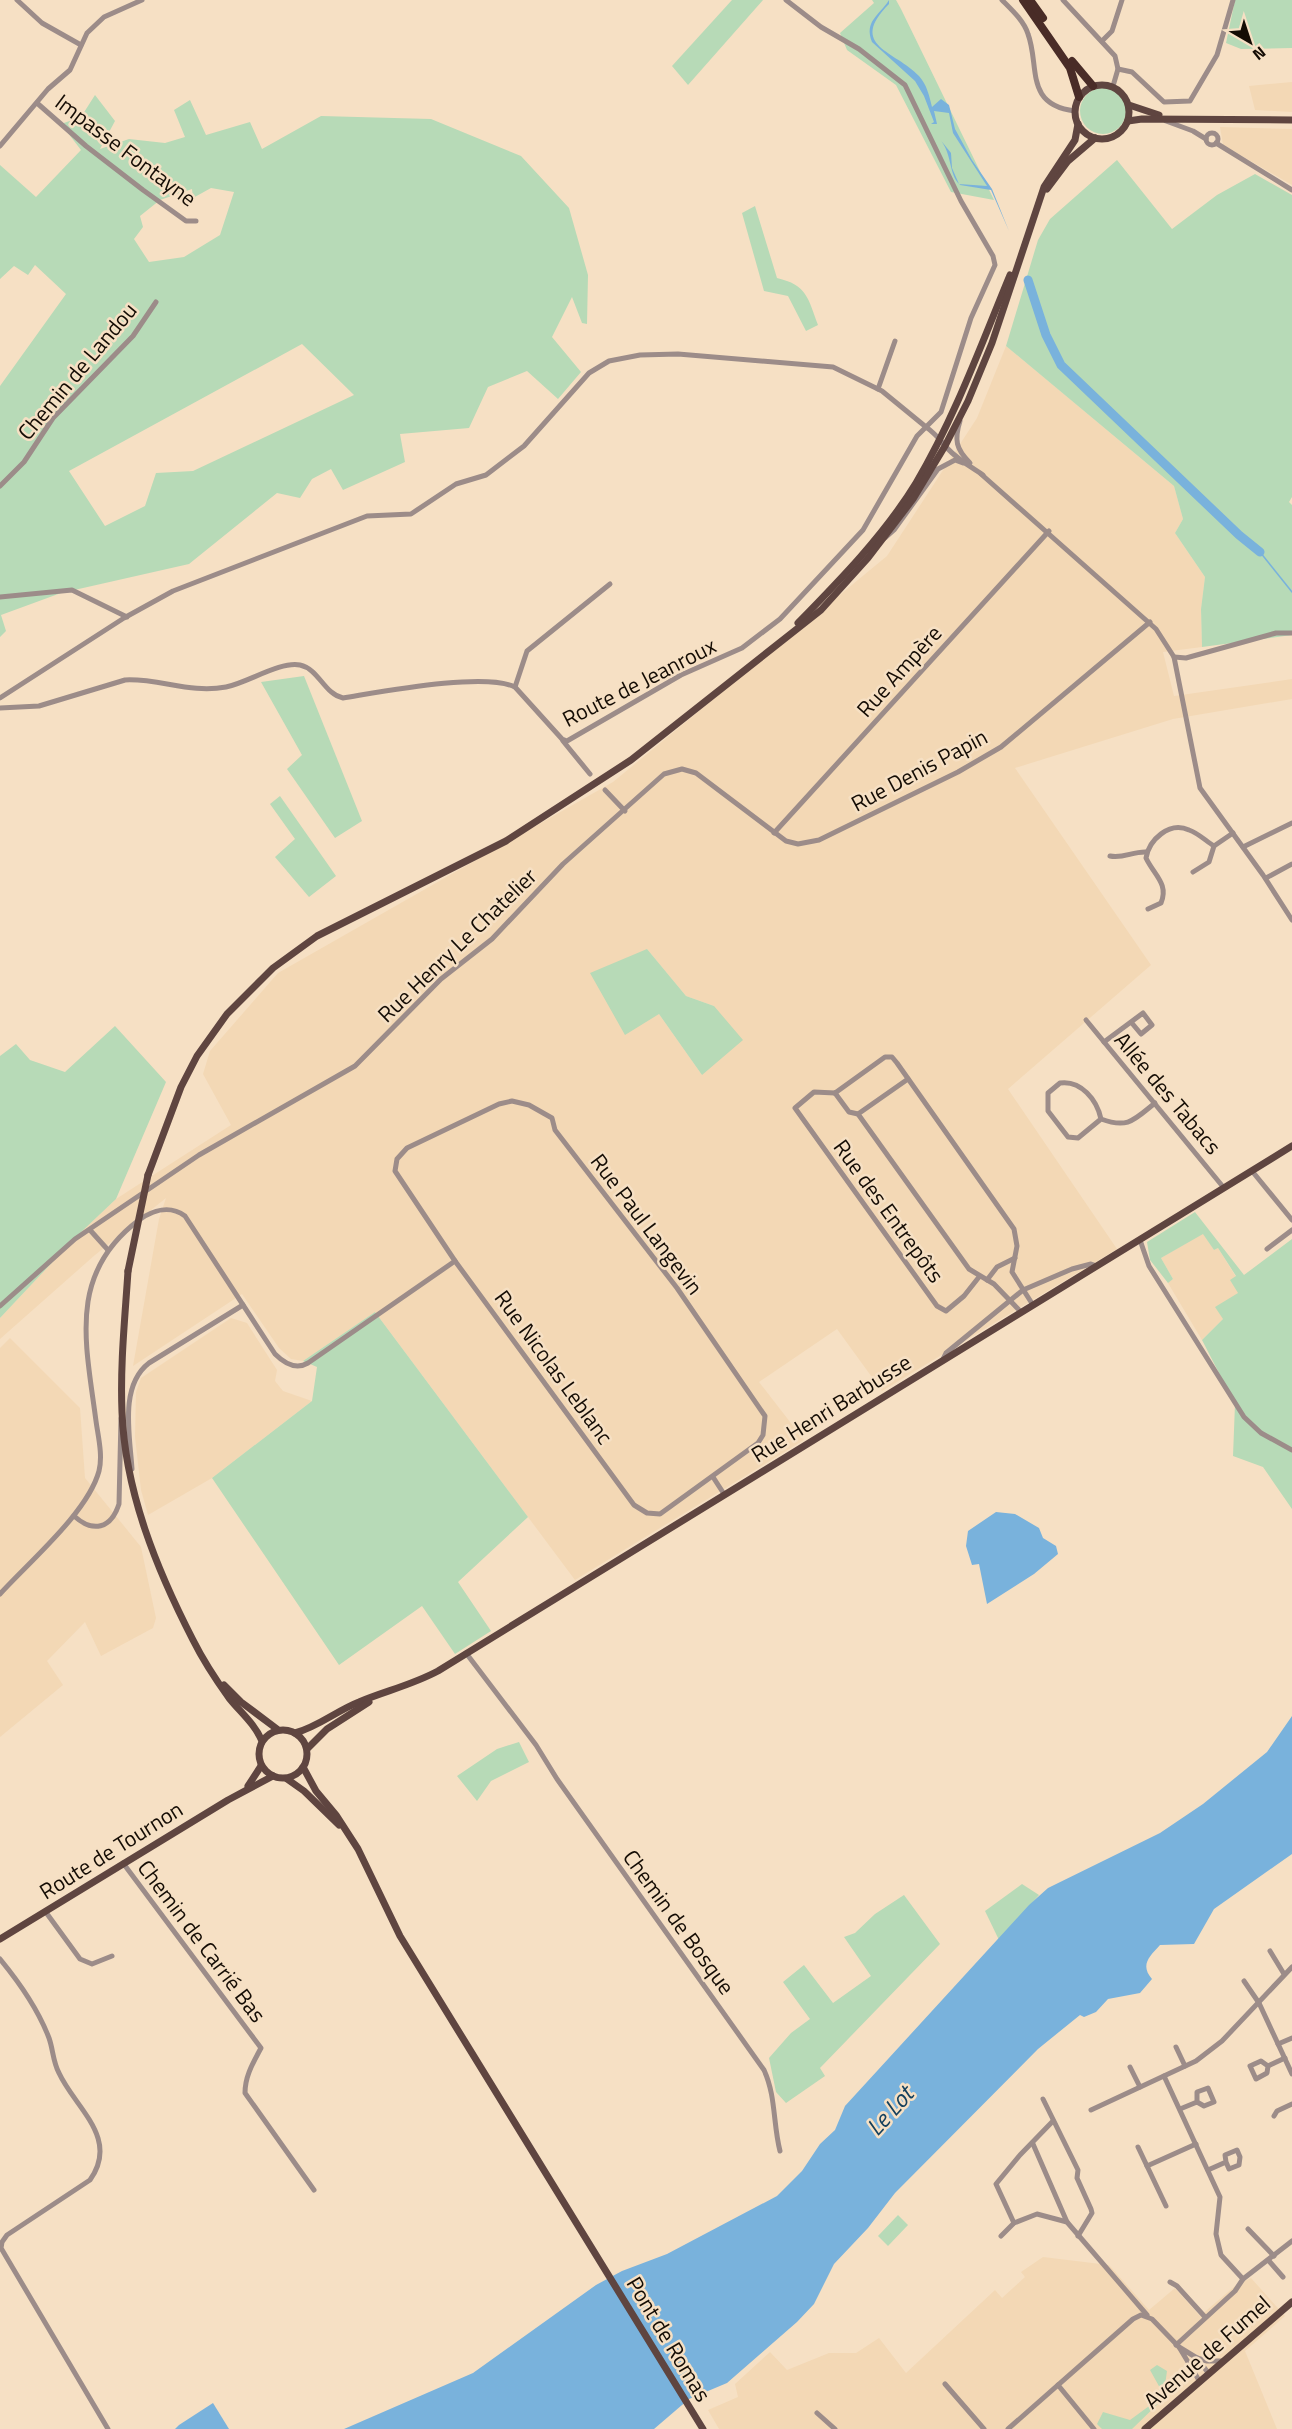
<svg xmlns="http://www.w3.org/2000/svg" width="1292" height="2429" viewBox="0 0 1292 2429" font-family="'Titillium Web',sans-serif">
<rect width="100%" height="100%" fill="#f6e0c4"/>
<!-- built -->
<g fill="#f3d8b5" fill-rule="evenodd">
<polygon points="1292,82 1292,112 1255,110 1249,86"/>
<polygon points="1220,127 1292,129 1292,185 1223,145"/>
<path d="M 1006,346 L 1174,486 L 1183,519 L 1175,533 L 1205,577 L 1201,609 L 1202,647 L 1163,652 L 1174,696 L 1292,679 L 1292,699 L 1173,719 L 1015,768 L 1151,965 L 1008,1089 L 1117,1249 L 882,1391 L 837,1329 L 759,1382 L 804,1440 L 575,1580 L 375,1312 L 303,1361 L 291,1359 L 279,1348 L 242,1294 L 133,1366 L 159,1219 L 166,1198 L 95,1255 L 0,1339 L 0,1318 L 78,1235 L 116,1199 L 231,1125 L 203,1074 L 210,1051 L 278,973 L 613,782 L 887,556 L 977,418 ZM 647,949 L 686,996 L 714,1006 L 702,1075 L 659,1014 Z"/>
<polygon points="1203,1233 1214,1250 1218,1248 1236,1277 1238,1293 1223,1319 1202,1340 1168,1283 1173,1279 1161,1258"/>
<polygon points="231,1318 247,1323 277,1370 275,1381 283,1391 312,1401 212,1478 148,1515 141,1490 135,1437 136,1392 141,1378"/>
<polygon points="10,1338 80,1408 85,1478 141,1547 156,1618 153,1628 101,1656 85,1622 47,1661 63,1685 0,1737 0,1348"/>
<polygon points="1043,2257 1109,2265 1149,2310 1175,2288 1200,2316 1235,2286 1251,2278 1285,2316 1245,2351 1277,2429 719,2429 708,2410 738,2397 735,2384 770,2352 787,2370 829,2353 856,2353 879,2338 906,2373 995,2290 1002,2298 1025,2277 1021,2272"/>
</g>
<!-- green -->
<g fill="#b7dab7" fill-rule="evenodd">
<polygon points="732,0 763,0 688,85 672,66"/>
<polygon points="872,0 896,0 901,9 994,200 951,192 896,85 847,50 840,33 874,3"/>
<polygon points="1235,0 1292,0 1292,48 1241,49 1226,43"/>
<circle cx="1103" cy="111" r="23"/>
<path d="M 95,95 L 115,121 L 100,149 L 129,139 L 165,143 L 185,137 L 174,110 L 190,100 L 206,135 L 250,122 L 262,149 L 321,116 L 431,119 L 521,156 L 569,208 L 588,275 L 587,324 L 582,323 L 572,297 L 552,337 L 581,372 L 558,399 L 527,371 L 488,387 L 469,428 L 400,434 L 405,462 L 343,490 L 331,469 L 312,479 L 300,498 L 277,493 L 189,564 L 61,593 L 1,615 L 6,631 L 0,637 L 0,386 L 66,294 L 35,265 L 28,275 L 14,266 L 0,279 L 0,165 L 36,197 L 81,150 L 61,124 L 81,117 ZM 211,188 L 234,192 L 220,235 L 184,257 L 149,262 L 134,239 L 143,227 L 140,216 L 160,200 L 192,189 L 193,198 ZM 302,344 L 354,395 L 193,471 L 156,473 L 145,506 L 105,526 L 69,471 Z"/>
<polygon points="1117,160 1172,229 1217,195 1255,174 1292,195 1292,497 1289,502 1292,505 1292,635 1202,647 1201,609 1205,577 1175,533 1183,519 1174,486 1006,346 1038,240 1050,219"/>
<path d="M 755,206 L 777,278 C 807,285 808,298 818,325 L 806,331 L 788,296 L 764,291 L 742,213 Z"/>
<polygon points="304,676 362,821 335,838 287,769 302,755 261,682"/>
<polygon points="280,796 336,876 309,897 275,857 295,839 270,804"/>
<polygon points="647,949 686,996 714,1006 743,1040 702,1075 659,1014 625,1035 590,973"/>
<polygon points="115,1026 166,1082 116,1199 78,1235 0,1318 0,1056 16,1044 30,1060 65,1072"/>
<polygon points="1195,1212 1244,1275 1292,1239 1292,1509 1263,1467 1233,1456 1235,1404 1202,1340 1223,1319 1215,1307 1238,1293 1230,1280 1236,1276 1218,1248 1214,1250 1203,1234 1161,1258 1173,1279 1168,1283 1150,1260 1147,1242"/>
<polygon points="375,1312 528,1517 458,1582 491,1631 455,1654 422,1606 339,1665 212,1478 312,1401 317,1367 303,1361"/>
<polygon points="519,1742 529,1762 491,1781 477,1801 457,1776 497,1749"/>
<polygon points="1022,1884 1039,1895 999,1940 985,1911"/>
<polygon points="904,1895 940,1944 820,2068 825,2076 786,2103 776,2092 769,2058 791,2033 810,2019 783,1982 804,1965 833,2003 871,1976 844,1937 855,1933 875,1914"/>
<polygon points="898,2215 908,2225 888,2246 878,2236"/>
<polygon points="1157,2365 1167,2371 1163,2399 1132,2429 1102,2429 1097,2424 1103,2412 1130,2420 1156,2401 1160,2388 1150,2370"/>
</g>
<!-- water -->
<g fill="#79b2dc">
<path d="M 889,0 L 889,4 C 847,46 896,51 919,76 C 927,85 929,95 932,107 L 941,99 L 949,105 L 955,129 L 972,160 L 992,189 L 1009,231 L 991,190 L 960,185 C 948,174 953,154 939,138 L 951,153 L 952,168 L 959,184 L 987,186 L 953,133 L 949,113 L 934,111 L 937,124 L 931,124 L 934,122 L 924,96 L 915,81 L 872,42 C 864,21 879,16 889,0 Z"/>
<polygon points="996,1512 1015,1514 1039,1528 1043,1538 1056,1546 1058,1554 1034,1574 987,1604 979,1564 972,1565 966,1546 968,1531"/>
<path d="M 1292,1716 L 1292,1854 L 1214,1909 L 1194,1944 L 1160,1945 C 1149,1957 1140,1965 1152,1979 L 1140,1993 L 1108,1999 L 1096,2012 L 1084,2017 L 1080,2015 L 1038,2049 L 895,2193 L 868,2228 L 834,2264 L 814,2304 L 797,2322 L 727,2383 L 689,2399 L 654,2429 L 344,2429 L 473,2373 L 596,2285 L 622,2271 L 667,2254 L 777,2196 L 802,2171 L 820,2144 L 835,2130 L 845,2106 L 1029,1905 L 1048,1888 L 1160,1833 L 1203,1804 L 1267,1752 Z"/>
<polygon points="213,2403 229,2429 175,2429 179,2425"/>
</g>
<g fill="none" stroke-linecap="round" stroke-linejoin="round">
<!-- stream -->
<polyline stroke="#79b2dc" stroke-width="1.5" points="1260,552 1292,592"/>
<!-- river -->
<polyline stroke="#79b2dc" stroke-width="9" points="1028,280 1046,335 1061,365 1239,535 1260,552"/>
<!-- minor -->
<g stroke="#9c8c89" stroke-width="5">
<polyline points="17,0 42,23 81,45"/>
<path d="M 1002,0 C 1012,10 1024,21 1028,34 C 1040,66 1024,105 1075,111"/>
<polyline points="1063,0 1115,56 1118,69 1113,86"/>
<polyline points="1102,41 1112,31 1122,0"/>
<polyline points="1118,69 1132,72 1164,102 1190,101 1217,55 1233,0"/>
<polyline points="37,103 86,146 143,190 186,221 196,221"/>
<polyline points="1166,121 1193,131 1206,139"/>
<circle cx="1212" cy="139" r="6"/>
<polyline points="1216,143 1292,190"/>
<polyline points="0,146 48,89 70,70 87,33 104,17 142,0"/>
<polyline points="878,389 895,341"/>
<path d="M 960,421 C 954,440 956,449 970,463"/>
<polyline points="981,474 1156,629 1174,657 1200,788 1263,875 1292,920"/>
<polyline points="0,486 24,462 53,418 133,336 156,302"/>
<polyline points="885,538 894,530 938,469 955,460 963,463"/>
<polyline points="0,597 72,590 127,617"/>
<polyline points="1174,657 1186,658 1276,633 1292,633"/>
<polyline points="515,687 527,651 610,584"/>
<polyline points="0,698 124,618 173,591 367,516 411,514 456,484 486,475 524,446 589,373 609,361 640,355 678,354 833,367 882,391 926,427 941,412 971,318 995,265 993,256 961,201 905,85 859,49 821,27 786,0"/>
<path d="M 0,708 L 39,706 L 125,680 C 159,678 190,694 226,687 C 247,683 280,661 300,665 C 319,669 324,694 343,698 C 381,692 484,672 515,687 L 562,739 L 567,741 L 681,675 L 742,648 L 780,619 L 863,530 L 917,436 L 926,427 C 936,434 940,440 947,448 C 957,459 971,467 983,475"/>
<polyline points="563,741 590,774"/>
<polyline points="605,790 625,811"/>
<polyline points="774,833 1049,531"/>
<polyline points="1243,847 1292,823"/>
<path d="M 1110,856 C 1123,859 1133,851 1147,852"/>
<polyline points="1193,872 1209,862 1214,846"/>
<polyline points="1266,878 1292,864"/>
<path d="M 1148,909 L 1161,903 C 1169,884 1154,875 1146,858 C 1149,840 1169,821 1189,830 C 1198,833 1206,841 1214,846 L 1233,833"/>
<polyline points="1086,1020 1224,1188"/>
<polyline points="1104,1042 1143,1013 1152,1025 1141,1034 1131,1022"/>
<polyline points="908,1079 858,1114 969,1269 994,1284 1021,1312"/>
<polyline points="835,1093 885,1057 892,1057 897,1063 1014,1229 1017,1246 1012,1272 1033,1305"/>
<polyline points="835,1093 814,1092 795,1108 937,1306 946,1311 964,1296 979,1277"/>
<polyline points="835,1093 849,1112 858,1114"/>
<polygon points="512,1101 529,1105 552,1118 555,1130 677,1288 765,1416 763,1435 758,1443 660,1514 647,1513 634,1505 455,1261 395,1171 397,1159 407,1148 499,1104"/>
<path d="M 1101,1119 L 1078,1138 L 1068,1137 L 1048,1111 L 1048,1093 L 1060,1083 C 1081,1080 1097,1100 1101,1119 C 1128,1129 1134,1120 1155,1103"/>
<polyline points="1252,1171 1292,1220"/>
<polyline points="90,1230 108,1250"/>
<polyline points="1140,1240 1149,1266 1244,1417 1261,1433 1292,1450"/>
<polyline points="1267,1249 1292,1230"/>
<polyline points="987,1280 997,1267 1015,1258"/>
<polyline points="0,1306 75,1239 199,1155 355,1066 441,979 492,939 563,864 664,774 682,769 696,773 786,841 798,844 819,840 958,772 1001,747 1150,622"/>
<polyline points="942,1361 946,1353 1023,1290 1072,1269 1091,1264 1097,1266"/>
<path d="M 132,1469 C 130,1436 119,1386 149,1363 L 243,1305"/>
<polyline points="713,1477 724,1494"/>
<path d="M 74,1516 C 93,1533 111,1529 119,1504 L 121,1418"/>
<path d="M 0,1594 C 30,1561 88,1512 99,1471 C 103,1455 98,1436 96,1421 C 86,1344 67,1274 139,1220 C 153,1210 170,1205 185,1216 L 275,1354 C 284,1363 296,1370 308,1363 L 455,1261"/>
<path d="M 466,1653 L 536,1745 L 557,1779 L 764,2070 C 776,2096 773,2124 780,2151"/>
<path d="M 123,1863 L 261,2048 C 253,2063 245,2076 245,2093 L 314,2190"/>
<polyline points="45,1911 80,1959 92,1964 112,1956"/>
<polyline points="1270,1951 1284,1974"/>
<path d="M 0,1959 C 19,1982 38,2009 49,2038 C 53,2049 53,2062 59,2073 C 75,2108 120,2138 90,2180 L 7,2235 L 2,2242 L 1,2248 L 108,2429"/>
<polyline points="1244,1981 1259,2003 1292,2074"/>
<polyline points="1278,2044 1292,2038"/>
<polyline points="1176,2047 1185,2066"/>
<polyline points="1268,2066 1267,2073 1256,2079 1250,2066 1261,2061 1268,2066 1285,2058"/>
<polyline points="1130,2067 1140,2087"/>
<polyline points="1164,2076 1220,2197 1216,2234 1221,2255 1243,2279 1235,2291 1176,2345"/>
<polyline points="1043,2099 1078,2170 1077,2178 1091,2209 1092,2213 1078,2236"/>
<polyline points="1180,2109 1197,2102 1204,2106 1214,2102 1208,2088 1197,2092 1197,2102"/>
<polyline points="1091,2110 1196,2061 1222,2041 1292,1967"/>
<polyline points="1274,2116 1277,2111 1292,2104"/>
<polyline points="1033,2144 1067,2222"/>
<polyline points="1138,2147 1166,2206"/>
<polyline points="1147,2166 1196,2144"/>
<polyline points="1208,2170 1226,2162 1229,2169 1239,2165 1240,2157 1237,2150 1225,2155 1226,2162"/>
<polyline points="1014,2223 996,2184 1020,2155 1053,2121"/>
<polyline points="1248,2229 1274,2256"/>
<polyline points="1001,2236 1014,2223 1037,2214 1067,2222 1147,2315"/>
<polyline points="1269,2261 1283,2277"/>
<polyline points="1243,2279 1292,2241"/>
<polyline points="1170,2282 1177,2286 1205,2317"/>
<polyline points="1197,2358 1207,2361 1224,2361"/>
<polyline points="1200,2382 1179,2347 1197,2358 1209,2374"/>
<polyline points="945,2384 984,2429"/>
<polyline points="1058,2385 1094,2429"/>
<polyline points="817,2413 835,2429"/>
<polyline points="1008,2429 1133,2319 1141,2315 1152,2319 1179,2347"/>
</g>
<!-- major -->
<g stroke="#5f4540" stroke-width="7">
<circle cx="1102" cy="112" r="27"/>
<polyline points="1129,105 1159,115"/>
<polyline points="1128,121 1142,119 1292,120"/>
<polyline points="1047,189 1068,161 1095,138"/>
<path d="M 798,623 C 840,580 885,534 916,483 C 955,417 981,345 1010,275"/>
<polyline points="148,1175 181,1087 197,1056 227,1014 273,968 317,936 506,841 631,760 821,610 868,558 913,499 945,446 968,401 992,343 1044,187 1075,140 1078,124"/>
<path d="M 128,1271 C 125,1318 120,1365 122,1412 C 125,1492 157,1570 193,1640 C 203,1660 216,1680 229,1698 C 241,1713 254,1723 262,1741"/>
<polyline points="224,1685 241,1702 277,1729"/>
<circle cx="283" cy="1754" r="24"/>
<path d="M 295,1733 C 318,1727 336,1711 359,1702 C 385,1691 412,1685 438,1671 L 1292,1146"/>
<polyline points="307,1749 327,1729 369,1702"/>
<polyline points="303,1767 316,1791 336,1815 358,1849 400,1936 703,2429"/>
<polyline points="287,1779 304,1791 339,1825"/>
<polyline points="248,1786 261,1766"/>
<polyline points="0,1939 228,1800 273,1776"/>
<polyline points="1145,2429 1292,2302"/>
</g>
<!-- highway -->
<g stroke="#492c27" stroke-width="8">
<polyline points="1023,0 1070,68 1079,97"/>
<polyline points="1030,0 1043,18"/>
<polyline points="1072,61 1093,86"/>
</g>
<!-- major-bridge -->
<polyline stroke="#5f4540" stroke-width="7" points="128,1271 148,1175"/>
</g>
<g text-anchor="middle" stroke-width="5" stroke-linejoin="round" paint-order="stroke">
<!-- street labels -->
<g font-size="22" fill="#140c04" stroke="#f6e0c4">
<text transform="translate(126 150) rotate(37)" y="8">Impasse Fontayne</text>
<text transform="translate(77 371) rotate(-50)" y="8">Chemin de Landou</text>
<text transform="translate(899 671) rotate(-48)" y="8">Rue Ampère</text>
<text transform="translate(639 682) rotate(-27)" y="8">Route de Jeanroux</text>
<text transform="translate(919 770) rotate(-28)" y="8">Rue Denis Papin</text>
<text transform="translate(457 945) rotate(-44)" y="8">Rue Henry Le Chatelier</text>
<text transform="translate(1168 1093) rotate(50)" y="8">Allée des Tabacs</text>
<text transform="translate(889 1211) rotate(54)" y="8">Rue des Entrepôts</text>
<text transform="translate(647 1224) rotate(53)" y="8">Rue Paul Langevin</text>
<text transform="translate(554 1367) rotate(54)" y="8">Rue Nicolas Leblanc</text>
<text transform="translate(831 1408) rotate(-32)" y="8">Rue Henri Barbusse</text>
<text transform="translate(111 1850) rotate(-32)" y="8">Route de Tournon</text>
<text transform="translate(679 1922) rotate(54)" y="8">Chemin de Bosque</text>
<text transform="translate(202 1941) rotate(53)" y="8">Chemin de Carrié Bas</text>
<text transform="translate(669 2339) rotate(59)" y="8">Pont de Romas</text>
<text transform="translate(1207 2352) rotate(-41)" y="8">Avenue de Fumel</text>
</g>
<!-- water labels -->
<g font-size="24" font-style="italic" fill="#14405d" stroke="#f6e0c4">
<text transform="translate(890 2111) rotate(-48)" y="8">Le Lot</text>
</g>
</g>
<!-- north arrow -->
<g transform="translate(1250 42) rotate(141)" stroke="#f6e0c4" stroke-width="4.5" paint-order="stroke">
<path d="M0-4.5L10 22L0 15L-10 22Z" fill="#140c04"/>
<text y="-9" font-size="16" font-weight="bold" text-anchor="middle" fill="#140c04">N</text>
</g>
</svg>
